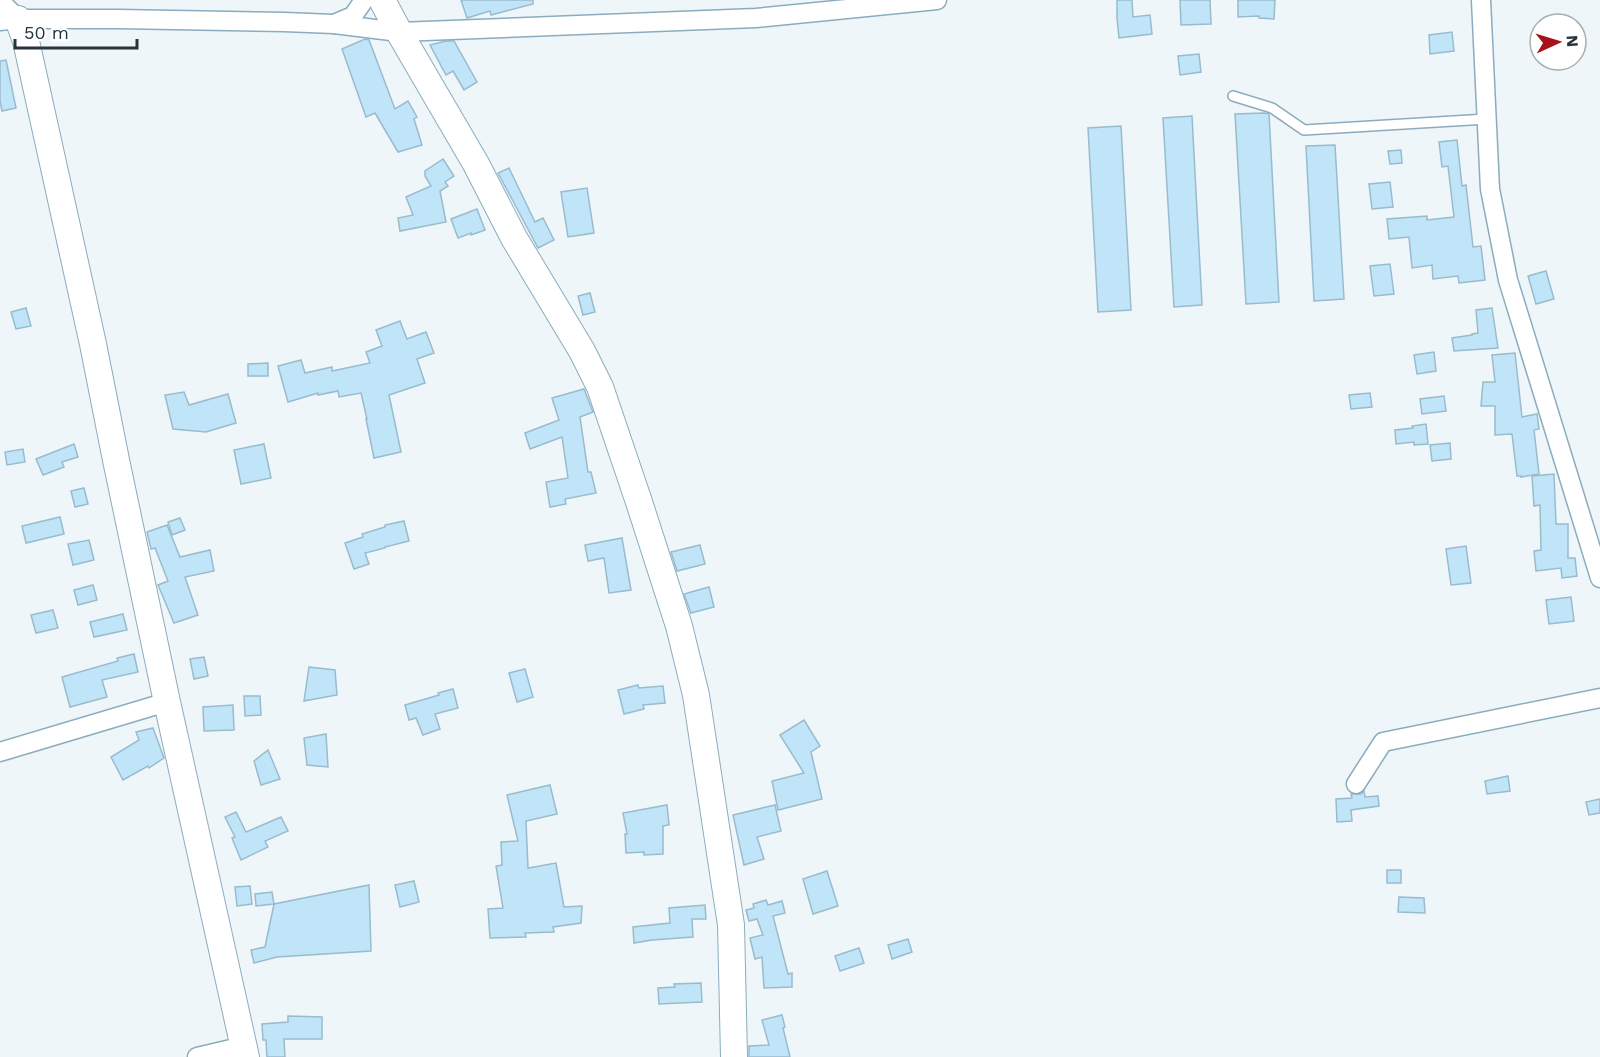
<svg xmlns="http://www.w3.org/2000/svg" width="1600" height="1057" viewBox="0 0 1600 1057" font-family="'Work Sans',sans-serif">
<rect width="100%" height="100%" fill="#eff6fa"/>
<!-- building -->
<g fill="#c1e5f8" stroke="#98bbce" stroke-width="1.5">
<polygon points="461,0 533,0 533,4 491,15 490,11 467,18"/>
<polygon points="1117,0 1132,0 1133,17 1150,15 1152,34 1119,38 1117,18"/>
<polygon points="1180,0 1210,0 1211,24 1181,25"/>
<polygon points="1238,0 1275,0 1274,19 1259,18 1259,16 1238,17"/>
<polygon points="1452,32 1454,51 1430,54 1429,35"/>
<polygon points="365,39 369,40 395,109 408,101 417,117 414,119 422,145 398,152 375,113 366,117 342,49"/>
<polygon points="446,41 454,41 477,82 464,90 453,71 446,75 430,45"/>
<polygon points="1199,54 1201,72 1180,75 1178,56"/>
<polygon points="6,60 16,108 2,111 0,101 0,61"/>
<polygon points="1264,113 1269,114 1279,302 1246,304 1235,114"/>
<polygon points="1192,116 1202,305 1174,307 1163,118"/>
<polygon points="1121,126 1131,310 1098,312 1088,128"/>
<polygon points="1457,140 1462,186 1466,185 1473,247 1481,246 1485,280 1459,283 1458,276 1433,279 1432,265 1412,268 1409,237 1389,239 1387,219 1427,216 1427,220 1454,217 1448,166 1442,167 1439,142"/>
<polygon points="1335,145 1344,299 1314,301 1306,146"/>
<polygon points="1401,150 1402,163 1390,164 1388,151"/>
<polygon points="443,159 454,176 445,182 448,186 440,191 446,222 400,231 398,218 413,215 406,197 431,186 425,176 425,171"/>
<polygon points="509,168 535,222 543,218 554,240 538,248 498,173"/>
<polygon points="1390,182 1393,207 1372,209 1369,184"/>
<polygon points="587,188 594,233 568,237 561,192"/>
<polygon points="477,209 485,230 471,235 471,233 458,238 451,219"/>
<polygon points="1390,264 1394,294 1374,296 1370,266"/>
<polygon points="1546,271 1554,299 1536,304 1528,276"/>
<polygon points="590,293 595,312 583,315 578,296"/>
<polygon points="26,308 31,326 16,329 11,312"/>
<polygon points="1492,308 1498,348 1454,351 1452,338 1472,335 1472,334 1478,333 1476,310"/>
<polygon points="400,321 407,339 426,332 434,353 417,359 425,383 389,395 401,452 374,458 366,419 367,419 361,393 339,397 338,391 318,395 318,393 288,402 278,366 301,360 305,373 332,367 332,371 370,363 366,352 382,346 376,330"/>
<polygon points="1434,352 1436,371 1417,374 1414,355"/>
<polygon points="1515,353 1522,417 1537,414 1539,429 1534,430 1539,474 1521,477 1521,476 1517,476 1512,434 1495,435 1495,406 1481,406 1483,382 1495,382 1492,355"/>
<polygon points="268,363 268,376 248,376 248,364"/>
<polygon points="584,389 593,412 580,417 588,472 591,472 596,493 565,499 566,504 550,507 546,482 568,478 562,437 530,449 525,433 559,420 552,398"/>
<polygon points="184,392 189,405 228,394 236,423 206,432 173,429 165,395"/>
<polygon points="1370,393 1372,407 1351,409 1349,395"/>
<polygon points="1444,396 1446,411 1422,414 1420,399"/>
<polygon points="1426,424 1428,444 1414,445 1414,442 1396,444 1395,430 1413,428 1412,426"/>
<polygon points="1450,443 1451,459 1432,461 1430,445"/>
<polygon points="74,444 78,457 62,462 64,467 43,475 36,459"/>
<polygon points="264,444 271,478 241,484 234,450"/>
<polygon points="23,449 25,462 7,465 5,452"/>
<polygon points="1554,474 1556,524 1568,524 1568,558 1575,558 1577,576 1562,578 1561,568 1536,571 1534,551 1541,550 1540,505 1534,506 1532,476"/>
<polygon points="84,488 88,504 75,507 71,491"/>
<polygon points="60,517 64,534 26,543 22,526"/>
<polygon points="180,518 185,530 172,535 168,522"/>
<polygon points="404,521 409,541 385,547 385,548 365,553 369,564 354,569 345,543 363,537 362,534 385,527 385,525"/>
<polygon points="167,525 180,557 210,550 214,571 185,577 198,615 174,623 158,585 168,581 155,548 151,549 147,532"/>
<polygon points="622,538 631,590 609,593 604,558 588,561 585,545"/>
<polygon points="89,540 94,560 73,565 68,544"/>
<polygon points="700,545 705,564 677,571 671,552"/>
<polygon points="1466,546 1471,583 1451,585 1446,549"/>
<polygon points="93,585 97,600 78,605 74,590"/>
<polygon points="709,587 714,607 691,613 684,594"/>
<polygon points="1571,597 1574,621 1549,624 1546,600"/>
<polygon points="53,610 58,628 36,633 31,615"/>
<polygon points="123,614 127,630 94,637 90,622"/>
<polygon points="134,654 138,672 102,680 107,697 70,707 62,677 118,661 117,658"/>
<polygon points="204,657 208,676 194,679 190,659"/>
<polygon points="309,667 335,670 337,695 304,701"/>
<polygon points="525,669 533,697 517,702 509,673"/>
<polygon points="638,685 639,688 663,686 665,703 643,705 644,709 624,714 618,690"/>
<polygon points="453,689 458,708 435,714 440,729 423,735 416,718 409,720 405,705 439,695 438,693"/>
<polygon points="244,696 260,696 261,715 245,716"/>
<polygon points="233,705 234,730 204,731 203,707"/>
<polygon points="804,720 820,746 811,752 822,799 778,810 772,781 804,773 780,735"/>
<polygon points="153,728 164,758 149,768 148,766 123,780 111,757 139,740 136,732"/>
<polygon points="326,734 328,767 307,765 304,738"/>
<polygon points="268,750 280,779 261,785 254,761"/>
<polygon points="1508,776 1510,791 1487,794 1485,781"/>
<polygon points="550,785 557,814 526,821 528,868 556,863 564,907 582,906 581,923 553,927 554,932 525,933 526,937 490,938 488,909 503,908 496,866 502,865 501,842 518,841 507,795"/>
<polygon points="1364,791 1365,797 1378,796 1379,806 1351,810 1352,821 1337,822 1336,799 1352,798 1351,794 1361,794"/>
<polygon points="1600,799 1600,813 1589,815 1586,802"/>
<polygon points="667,805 669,825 663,826 663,854 644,855 644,852 626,853 625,834 627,834 623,813"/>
<polygon points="775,805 781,831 757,837 764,859 744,865 733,815"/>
<polygon points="236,812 246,832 281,817 288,831 265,841 268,847 241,860 232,838 235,837 225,817"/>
<rect x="1387" y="870" width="14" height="13"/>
<polygon points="827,871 838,906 813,914 803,879"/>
<polygon points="414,881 419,902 400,907 395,885"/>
<polygon points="369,885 371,951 277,957 254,963 251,950 265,947 274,904"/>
<polygon points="250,886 252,904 237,906 235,887"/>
<polygon points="272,892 274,904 256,906 255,894"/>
<polygon points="1399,897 1424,898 1425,913 1398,912"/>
<polygon points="766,900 768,905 782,901 785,913 773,916 788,974 792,973 792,987 764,988 762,957 755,959 750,938 763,935 757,919 749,921 746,910 754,908 753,904"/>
<polygon points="705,905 706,919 692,919 693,937 652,940 634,943 633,927 670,923 669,908"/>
<polygon points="908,939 912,952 892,959 888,945"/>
<polygon points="859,948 864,963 840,971 835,956"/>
<polygon points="701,983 702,1002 659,1004 658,988 675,987 674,984"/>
<polygon points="782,1015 785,1027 783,1028 790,1057 749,1057 749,1046 769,1045 762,1020"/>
<polygon points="288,1016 322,1017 322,1039 284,1039 285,1057 267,1057 266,1040 263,1040 262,1024 288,1022"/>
</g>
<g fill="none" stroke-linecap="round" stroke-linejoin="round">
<!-- lane casing -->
<g stroke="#8aacbe" stroke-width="12">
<polyline id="lane" points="1233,96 1272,108 1304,130 1487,119"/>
</g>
<!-- street casing -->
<g stroke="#8aacbe" stroke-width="21">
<g id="street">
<polyline points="1481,0 1490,189 1508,280 1600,578"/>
<polyline points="0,1 18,19"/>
<polyline points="0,21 18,19 118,19 284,22 334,24 399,32 756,18 937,0"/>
<polyline points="334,24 353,16 364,0"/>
<polyline points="0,752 167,702"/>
<polyline points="1356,784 1383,742 1600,698"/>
<polyline points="197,1057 244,1046"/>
</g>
</g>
<!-- secondary casing -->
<g stroke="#8aacbe" stroke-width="28">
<g id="secondary">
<polyline points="382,0 399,32 476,164 514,238 582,351 600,387 639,502 679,626 696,695 731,925 734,1057"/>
<polyline points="18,19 26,41 93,344 116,460 167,702 246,1057"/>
</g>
</g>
<!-- lane -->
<use href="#lane" stroke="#fff" stroke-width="9"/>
<!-- street -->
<use href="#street" stroke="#fff" stroke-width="18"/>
<!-- secondary -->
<use href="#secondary" stroke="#fff" stroke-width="26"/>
</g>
<!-- north arrow -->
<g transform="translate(1558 42) rotate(86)"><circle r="28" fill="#ffffff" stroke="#a8aeb1" stroke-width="1.5"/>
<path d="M0-4.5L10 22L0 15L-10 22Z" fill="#a7111a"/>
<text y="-9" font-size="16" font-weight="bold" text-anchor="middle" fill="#26343c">N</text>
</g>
<!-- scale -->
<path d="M15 39v9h122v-9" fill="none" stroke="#26343c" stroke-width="3"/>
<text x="24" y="39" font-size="18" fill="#26343c" stroke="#ffffff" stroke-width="4.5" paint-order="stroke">50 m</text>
</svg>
